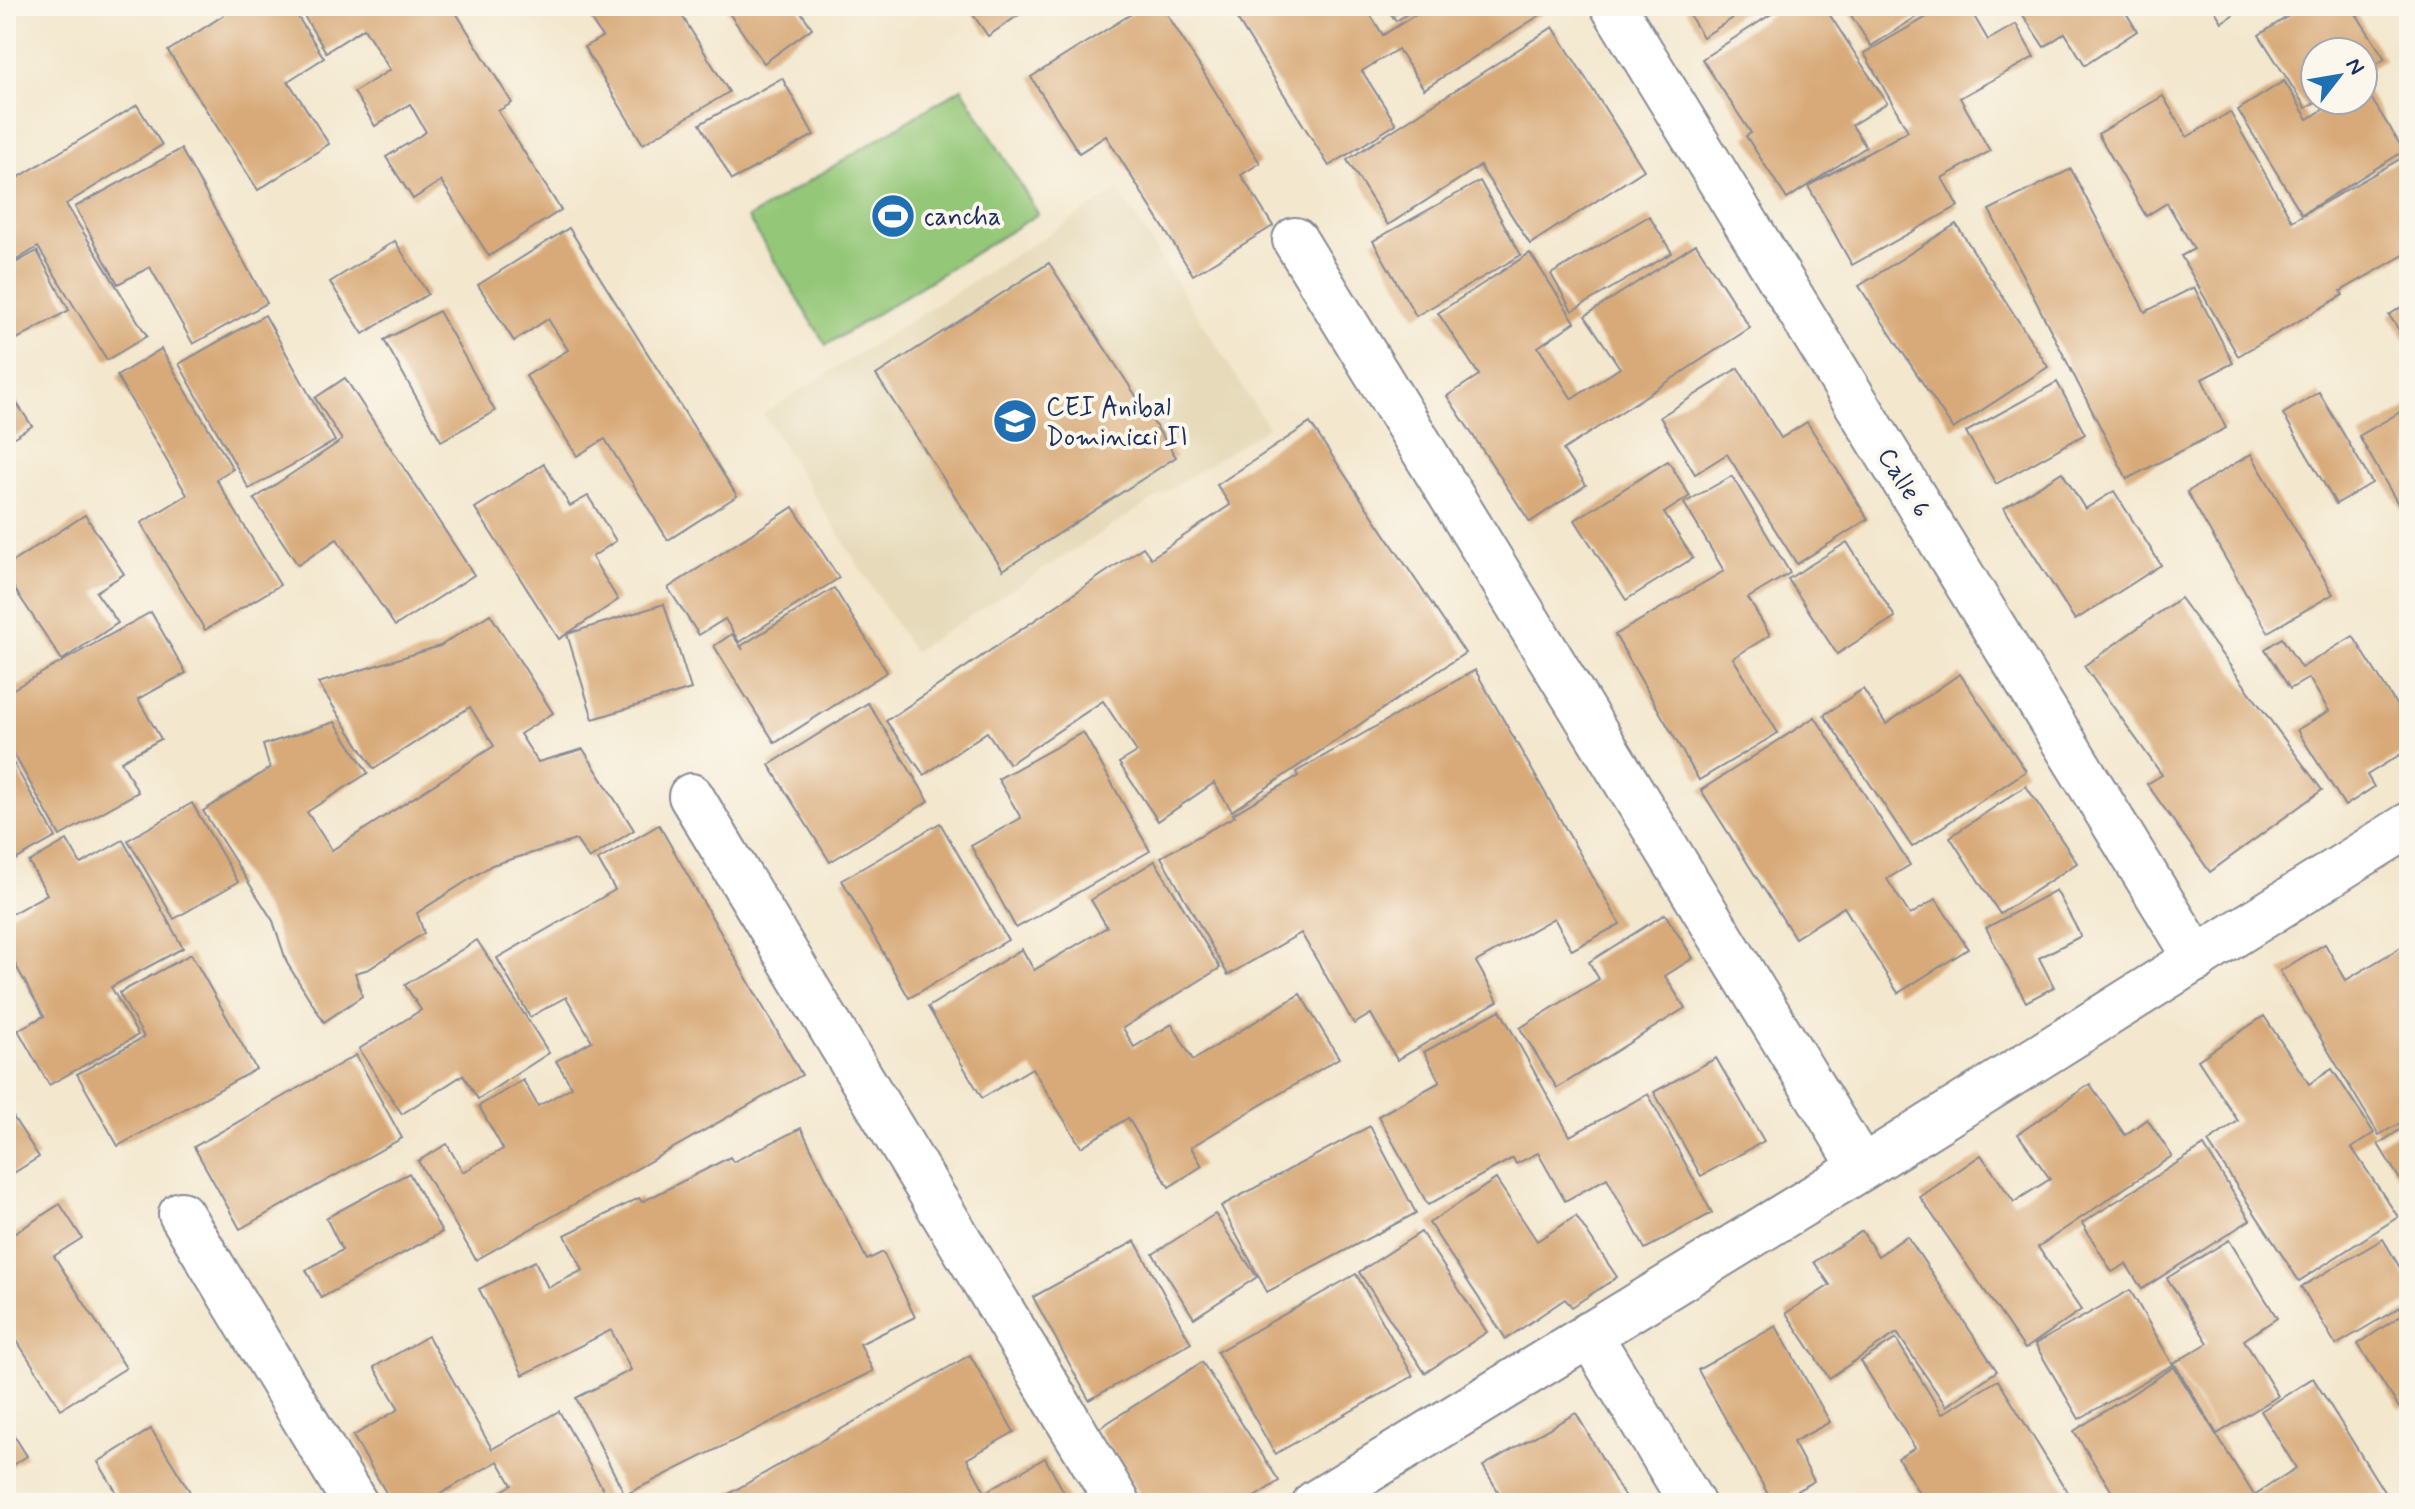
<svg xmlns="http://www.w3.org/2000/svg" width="2415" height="1509" viewBox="0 0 2415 1509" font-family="Mynerve,sans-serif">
<rect width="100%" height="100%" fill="#fbf7ec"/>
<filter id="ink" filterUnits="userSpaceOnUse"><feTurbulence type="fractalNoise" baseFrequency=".0125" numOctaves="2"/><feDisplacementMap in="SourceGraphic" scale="16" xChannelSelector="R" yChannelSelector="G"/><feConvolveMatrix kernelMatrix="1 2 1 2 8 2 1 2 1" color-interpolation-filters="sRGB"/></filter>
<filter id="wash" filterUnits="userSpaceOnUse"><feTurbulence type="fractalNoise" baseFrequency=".006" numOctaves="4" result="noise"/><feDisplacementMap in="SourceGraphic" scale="32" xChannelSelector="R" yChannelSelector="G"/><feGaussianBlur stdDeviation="1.8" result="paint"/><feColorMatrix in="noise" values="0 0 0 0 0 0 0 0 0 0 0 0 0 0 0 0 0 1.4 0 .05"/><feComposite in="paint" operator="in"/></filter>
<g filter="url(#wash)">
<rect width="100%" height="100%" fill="#f3e7cd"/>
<!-- built -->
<polygon fill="#e6daba" points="1118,190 1268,427 913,652 763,414"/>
<!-- green -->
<polygon fill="#94c778" stroke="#587b6b" stroke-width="2" points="962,88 1038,214 826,345 748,218"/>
<g id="blocks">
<!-- building -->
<g fill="#d8aa79">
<polygon points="238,6 291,6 324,58 288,81 329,144 258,190 168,51"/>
<polygon points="298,6 399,6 400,8 403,6 452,6 512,103 498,111 561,210 489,256 441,181 413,199 386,157 426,132 410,104 375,126 354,92 390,70 364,28 326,52"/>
<polygon points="582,6 676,6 729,92 643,144 584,47 602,37"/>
<polygon points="724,6 797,6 812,28 764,63"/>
<polygon points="967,6 1028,6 1029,8 988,36"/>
<polygon points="1144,6 1162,6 1260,163 1241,175 1273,226 1193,275 1106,136 1079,153 1031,77"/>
<polygon points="1239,6 1365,6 1383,35 1429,6 1542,6 1545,12 1424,89 1398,49 1362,71 1396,124 1329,166 1232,11"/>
<polygon points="1386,6 1419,6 1396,21"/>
<polygon points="1684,6 1752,6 1703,37"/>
<polygon points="1784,6 1824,6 1887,103 1852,125 1866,147 1787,199 1746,136 1751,133 1702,59"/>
<polygon points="1845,6 1933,6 1871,46"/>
<polygon points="1946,6 1968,6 1988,40 2016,24 2034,57 1960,98 1990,151 1942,178 1958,206 1852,265 1808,186 1908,131 1864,53"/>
<polygon points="2017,6 2122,6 2137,31 2085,65 2065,33 2044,47"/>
<polygon points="2212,6 2246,6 2222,22"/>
<polygon points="2304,6 2351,6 2385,59 2363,72 2363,52 2315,52 2315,100 2319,100 2306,108 2259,35"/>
<polygon points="1553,27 1644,170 1530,244 1480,166 1388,225 1347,160"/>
<polygon points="782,78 814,135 732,180 700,124"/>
<polygon points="2284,81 2308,119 2338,100 2363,100 2363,85 2404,151 2302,214 2238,110"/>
<polygon points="2163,96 2187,137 2230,112 2292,221 2409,154 2409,252 2341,291 2343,295 2238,356 2181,256 2194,249 2167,203 2146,216 2098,134"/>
<polygon points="137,105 162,145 66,204 147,336 107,360 38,247 10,264 6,257 6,185"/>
<polygon points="181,149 267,303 193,344 150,267 118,284 75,207"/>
<polygon points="2071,169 2145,312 2194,287 2233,363 2202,379 2226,428 2127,479 1989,210"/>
<polygon points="1480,181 1521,255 1416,316 1373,241"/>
<polygon points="1649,216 1672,253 1572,311 1551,274"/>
<polygon points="1956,224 2048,367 1953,429 1859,286"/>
<polygon points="569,228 737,496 668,540 605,439 577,456 526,376 568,350 548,319 514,341 478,285"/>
<polygon points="395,241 428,294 363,334 330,282"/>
<polygon points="1696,244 1750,328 1563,450 1586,485 1530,522 1447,396 1479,375 1438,313 1530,253 1575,322 1538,347 1572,399 1620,368 1585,316"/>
<polygon points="37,251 69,310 6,345 6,268"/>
<polygon points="1049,263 1176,457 1003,570 876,375"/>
<polygon points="2409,302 2409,345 2389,315"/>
<polygon points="439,311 495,411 441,441 384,340"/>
<polygon points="265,315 335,441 249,489 179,364"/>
<polygon points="161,349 233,469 216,479 280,585 205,630 141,523 187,495 117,376"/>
<polygon points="1738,368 1781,438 1807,422 1868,519 1797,564 1727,454 1695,474 1660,417"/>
<polygon points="345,378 474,575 395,626 337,539 298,565 254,499 342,440 315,398"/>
<polygon points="2057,382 2085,434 1996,484 1966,432"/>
<polygon points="6,387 32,426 6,442"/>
<polygon points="2319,392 2372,483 2336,504 2283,414"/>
<polygon points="2409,407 2409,523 2359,436"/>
<polygon points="1310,423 1465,653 1232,811 1214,783 1158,821 1119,763 1137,752 1103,701 1009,764 987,732 924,775 886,721 1143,547 1151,558 1230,505 1217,485"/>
<polygon points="2251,454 2333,594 2268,632 2187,492"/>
<polygon points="1668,461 1690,496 1664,513 1693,558 1626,600 1575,520"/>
<polygon points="544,464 570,506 588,496 616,541 592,557 618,600 559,639 475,508"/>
<polygon points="2062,472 2085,509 2114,491 2161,565 2075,620 2004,508"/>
<polygon points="1732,476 1790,573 1748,598 1770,635 1733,658 1778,733 1699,780 1615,635 1724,571 1684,503"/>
<polygon points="793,507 839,578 739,642 725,619 699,635 668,588"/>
<polygon points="85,515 124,574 96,592 118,623 62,660 6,576 6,566"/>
<polygon points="1847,542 1895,617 1837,654 1788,579"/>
<polygon points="834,588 887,672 775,743 714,646 732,634 743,650 741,646"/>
<polygon points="2180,598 2322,790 2210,872 2147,784 2162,775 2084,666"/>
<polygon points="664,604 691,689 593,719 567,634"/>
<polygon points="151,612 186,673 138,699 161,739 121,761 138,792 60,836 6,740 6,693"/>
<polygon points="490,614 553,713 520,734 538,762 583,749 634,830 589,859 576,840 492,865 417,913 424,933 369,969 355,973 362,996 324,1022 287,963 273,921 203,811 270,768 263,745 335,722 368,773 307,812 332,850 494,746 470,707 374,769 318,683 440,646"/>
<polygon points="2353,636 2409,725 2409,749 2367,775 2374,787 2345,806 2297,730 2329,711 2309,678 2290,689 2265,649 2282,638 2301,668"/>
<polygon points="1475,670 1620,924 1572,950 1554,918 1476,962 1498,1001 1397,1060 1371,1014 1354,1024 1301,933 1228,975 1161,857 1235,816 1233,814 1298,776 1296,772"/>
<polygon points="1960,674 2026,771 1912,847 1824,715 1863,689 1886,724"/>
<polygon points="868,703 929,801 830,862 769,765"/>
<polygon points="1815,717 1910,865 1887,879 1910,915 1936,899 1968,949 1898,993 1844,907 1795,938 1701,790"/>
<polygon points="1083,732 1150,851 1016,928 971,846 1021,818 998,779"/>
<polygon points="8,754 56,837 6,865 6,756"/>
<polygon points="2026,786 2077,863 2000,914 1950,837"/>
<polygon points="192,803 238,882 174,919 128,840"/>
<polygon points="940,823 1008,940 909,998 842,880"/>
<polygon points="659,825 802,1075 476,1260 418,1161 447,1144 463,1172 503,1149 479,1106 523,1080 538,1106 572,1087 556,1061 592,1041 566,997 530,1017 497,958 615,890 598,860"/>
<polygon points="67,840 81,864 123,840 183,948 111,987 138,1035 49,1085 18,1030 44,1016 6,948 6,917 47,894 29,862"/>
<polygon points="1155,861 1220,968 1123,1028 1134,1047 1172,1024 1193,1060 1300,994 1339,1058 1191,1147 1202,1166 1169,1187 1128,1118 1081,1147 1032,1068 982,1098 928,1007 1022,949 1034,970 1107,927 1091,900"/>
<polygon points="2056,890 2081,936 2039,958 2054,987 2026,1002 1986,928"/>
<polygon points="1665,914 1693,958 1665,976 1685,1008 1557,1088 1520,1028 1599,979 1589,962"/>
<polygon points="477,940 549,1053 478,1099 463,1075 402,1114 359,1049 421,1010 405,985"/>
<polygon points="2325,944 2346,980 2406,944 2409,949 2409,1118 2379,1135 2280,971"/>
<polygon points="191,954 256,1069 118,1146 77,1074 144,1037 119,993"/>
<polygon points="1500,1010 1570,1136 1648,1094 1712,1213 1645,1249 1607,1178 1565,1201 1538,1153 1516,1164 1513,1158 1428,1205 1378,1116 1440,1082 1424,1052"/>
<polygon points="2264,1016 2309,1084 2332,1069 2374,1133 2352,1148 2398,1217 2299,1281 2208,1142 2238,1121 2198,1060"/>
<polygon points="356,1055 402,1138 240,1229 194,1147"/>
<polygon points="1716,1058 1764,1141 1701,1176 1654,1092"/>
<polygon points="2090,1084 2125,1135 2147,1119 2172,1156 2038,1247 2081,1310 2025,1349 1920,1197 1981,1155 2014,1202 2050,1179 2018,1134"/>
<polygon points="6,1106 39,1157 6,1178"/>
<polygon points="2409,1124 2409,1194 2378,1144"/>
<polygon points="1370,1126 1416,1213 1267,1292 1221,1206"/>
<polygon points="801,1128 867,1260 883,1252 915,1317 860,1344 873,1371 625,1495 576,1398 631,1370 611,1330 523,1375 479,1289 535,1261 548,1288 583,1270 565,1235 639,1198 642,1202 730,1157 733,1162"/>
<polygon points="2204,1146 2250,1220 2142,1289 2126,1264 2112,1272 2082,1223"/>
<polygon points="409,1173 442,1232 321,1298 306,1270 342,1250 326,1218"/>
<polygon points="1496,1179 1537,1241 1576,1216 1617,1277 1572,1307 1565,1299 1506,1339 1429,1223"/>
<polygon points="60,1204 82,1238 54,1256 126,1368 61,1409 6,1324 6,1239"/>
<polygon points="1215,1214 1257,1277 1194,1318 1153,1254"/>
<polygon points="1862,1231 1878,1256 1907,1236 1997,1371 1946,1406 1897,1333 1829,1378 1786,1313 1830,1285 1814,1262"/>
<polygon points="1421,1232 1487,1332 1425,1373 1359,1272"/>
<polygon points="2383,1239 2409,1283 2409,1302 2336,1345 2301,1287"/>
<polygon points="2229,1240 2277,1318 2244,1340 2278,1396 2217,1434 2174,1363 2208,1343 2167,1278"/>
<polygon points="1135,1241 1191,1343 1089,1400 1033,1297"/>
<polygon points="1356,1274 1413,1376 1275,1454 1217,1352"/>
<polygon points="2130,1290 2173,1365 2079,1419 2035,1344"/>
<polygon points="2409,1310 2409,1403 2400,1409 2358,1344"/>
<polygon points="1776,1326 1830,1422 1793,1442 1814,1481 1777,1503 1773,1503 1698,1370"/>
<polygon points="428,1336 492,1449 559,1411 609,1500 605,1503 481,1503 512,1485 498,1461 424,1503 392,1503 353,1436 399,1409 374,1367"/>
<polygon points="1896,1339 1942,1414 1998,1380 2074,1503 1925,1503 1898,1458 1915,1448 1861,1361"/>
<polygon points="970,1355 1014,1432 967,1459 985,1492 1045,1458 1070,1503 985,1503 980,1494 965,1503 713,1503"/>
<polygon points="1202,1362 1279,1481 1245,1503 1145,1503 1098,1429"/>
<polygon points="2174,1367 2254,1495 2296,1468 2261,1411 2313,1378 2391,1503 2119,1503 2074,1431"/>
<polygon points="1576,1413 1628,1503 1505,1503 1483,1466"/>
<polygon points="6,1423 27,1456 6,1470"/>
<polygon points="151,1429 197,1503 123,1503 98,1462"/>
</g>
</g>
</g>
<g filter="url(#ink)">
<use href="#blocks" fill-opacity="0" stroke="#878b96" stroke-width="2"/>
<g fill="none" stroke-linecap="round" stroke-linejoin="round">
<!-- street casing -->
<g stroke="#878b96" stroke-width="48">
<g id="street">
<polyline points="1613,6 2197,959"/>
<polyline points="1295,240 1862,1168"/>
<polyline points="691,796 1118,1503"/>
<polyline points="181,1214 355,1503"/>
<polyline points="1589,1334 1692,1503"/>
<polyline points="1315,1503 1862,1168 2409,825"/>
</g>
</g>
<!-- street -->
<use href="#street" stroke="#fff" stroke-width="44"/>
</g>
</g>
<!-- icons -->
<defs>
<g id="stadium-disc" transform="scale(2.3)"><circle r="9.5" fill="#1f6fb2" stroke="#fbf7ec"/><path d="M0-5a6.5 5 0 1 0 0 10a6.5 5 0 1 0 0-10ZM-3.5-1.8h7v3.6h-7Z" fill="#fff"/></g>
<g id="school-disc" transform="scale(2.3)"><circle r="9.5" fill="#1f6fb2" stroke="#fbf7ec"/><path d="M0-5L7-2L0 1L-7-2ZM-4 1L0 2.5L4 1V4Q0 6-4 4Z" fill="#fff"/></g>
</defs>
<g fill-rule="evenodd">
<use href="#stadium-disc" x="893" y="216"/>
<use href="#school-disc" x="1015" y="421"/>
</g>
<g text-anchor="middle" stroke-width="8" stroke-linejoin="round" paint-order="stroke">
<!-- poi labels -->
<g font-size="26" fill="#1b2f5e" stroke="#fbf7ec" text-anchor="start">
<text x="924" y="225">cancha</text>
<text x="1046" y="415">CEI Anibal<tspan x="1046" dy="30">Dominicci II</tspan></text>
</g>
<!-- street labels -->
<g font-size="26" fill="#1b2f5e" stroke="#fbf7ec">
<text transform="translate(1905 482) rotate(58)" y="9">Calle 6</text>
</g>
</g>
<!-- margin -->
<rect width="2415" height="1509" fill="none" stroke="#fbf7ec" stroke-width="32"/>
<!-- north arrow -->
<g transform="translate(2339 76) rotate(59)"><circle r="38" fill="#fbf7ec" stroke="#a1a7b3" stroke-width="2"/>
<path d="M0-6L14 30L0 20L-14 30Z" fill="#1f6fb2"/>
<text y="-12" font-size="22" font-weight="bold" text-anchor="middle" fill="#1b2f5e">N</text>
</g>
</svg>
